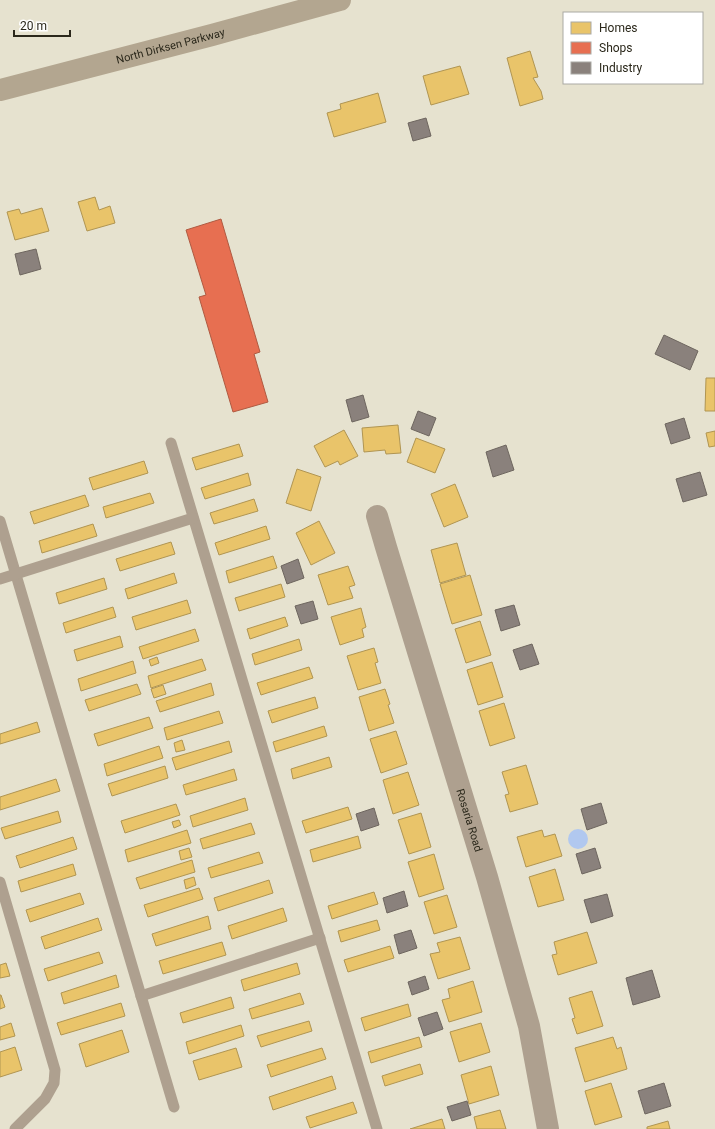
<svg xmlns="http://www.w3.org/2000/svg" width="715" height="1129" viewBox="0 0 715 1129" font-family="Roboto,sans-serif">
<rect width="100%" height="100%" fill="#e6e2cf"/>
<!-- water -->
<circle fill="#b1c8ef" cx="578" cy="839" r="10"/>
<!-- homes -->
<g fill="#e9c46a" stroke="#b09552">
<polygon points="530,51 538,77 533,78 541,91 543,99 520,106 507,58"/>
<polygon points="460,66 469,94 431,105 423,76"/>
<polygon points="378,93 386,122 334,137 327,113 341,109 340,104"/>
<polygon points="95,197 99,210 110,206 115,223 87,231 78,202"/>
<polygon points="42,208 49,231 15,240 7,212 19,209 21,214"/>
<polygon points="706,378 715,378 715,411 705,411"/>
<polygon points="398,425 401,453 386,454 385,450 364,452 362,428"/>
<polygon points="344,430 358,456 340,465 338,461 325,467 314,446"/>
<polygon points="715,431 715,446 709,447 706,433"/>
<polygon points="416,438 445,449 435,473 407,462"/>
<polygon points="239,444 243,456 196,470 192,458"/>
<polygon points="144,461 148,473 93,490 89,478"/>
<polygon points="297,469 321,477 311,511 286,503"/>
<polygon points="248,473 251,485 205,499 201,488"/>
<polygon points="455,484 468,517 444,527 431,494"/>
<polygon points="150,493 154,503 106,518 103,507"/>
<polygon points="85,495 89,506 34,524 30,512"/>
<polygon points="254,499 258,511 214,524 210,513"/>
<polygon points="319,521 335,553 311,565 296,533"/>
<polygon points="93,524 97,536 42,553 39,541"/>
<polygon points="266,526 270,539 219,555 215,543"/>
<polygon points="171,542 175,554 120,571 116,559"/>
<polygon points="457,543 466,575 440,583 431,550"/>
<polygon points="273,556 277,568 229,583 226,571"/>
<polygon points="348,566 355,585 349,587 353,598 328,605 318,575"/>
<polygon points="174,573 177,583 128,599 125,589"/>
<polygon points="470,575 482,615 452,624 440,584"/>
<polygon points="104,578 107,589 59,604 56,593"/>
<polygon points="281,584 285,597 239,611 235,598"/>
<polygon points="187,600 191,613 136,630 132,617"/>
<polygon points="113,607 116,617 66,633 63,623"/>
<polygon points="361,608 366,627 362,629 364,637 340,645 331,617"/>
<polygon points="285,617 288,626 250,639 247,629"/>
<polygon points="480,621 491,655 466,663 455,629"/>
<polygon points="195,629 199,641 143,659 139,647"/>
<polygon points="120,636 123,647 77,661 74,650"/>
<polygon points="299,639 302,650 255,665 252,654"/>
<polygon points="374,648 378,662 375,663 381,683 358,690 347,656"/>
<polygon points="157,657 159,663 151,666 149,660"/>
<polygon points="202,659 206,670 151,688 148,676"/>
<polygon points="133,661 136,673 81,691 78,679"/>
<polygon points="492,662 503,697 478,705 467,670"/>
<polygon points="309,667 313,678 261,695 257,683"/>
<polygon points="211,683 214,695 160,712 156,701"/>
<polygon points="137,684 141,694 89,711 85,700"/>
<polygon points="163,685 166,694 154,698 151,689"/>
<polygon points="385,689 390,704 388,705 394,723 369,731 359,697"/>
<polygon points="315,697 318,708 272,723 268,711"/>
<polygon points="504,703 515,738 490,746 479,711"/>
<polygon points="219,711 223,723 167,740 164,728"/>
<polygon points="149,717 153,728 98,746 94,734"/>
<polygon points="37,722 40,732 0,744 0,734"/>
<polygon points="324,726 327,736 276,752 273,742"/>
<polygon points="396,731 407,764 381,773 370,739"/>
<polygon points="182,740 185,750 176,752 174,743"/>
<polygon points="229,741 232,752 176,770 172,758"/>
<polygon points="159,746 163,758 107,776 104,764"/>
<polygon points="329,757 332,767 293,779 291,769"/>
<polygon points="526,765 538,804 510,812 505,795 509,794 502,772"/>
<polygon points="165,766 168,778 112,796 108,784"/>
<polygon points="234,769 237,780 186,795 183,785"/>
<polygon points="408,772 419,805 393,814 383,780"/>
<polygon points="56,779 60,791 0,810 0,797"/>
<polygon points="245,798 248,810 193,827 190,816"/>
<polygon points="176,804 180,815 125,833 121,821"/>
<polygon points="348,807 352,819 306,833 302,821"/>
<polygon points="58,811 61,822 5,839 1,828"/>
<polygon points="421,813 431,847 409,854 398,820"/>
<polygon points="179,820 181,825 174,828 172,822"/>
<polygon points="251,823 255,834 203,849 200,839"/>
<polygon points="187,830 191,843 128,862 125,850"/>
<polygon points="542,830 544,837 555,834 562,856 526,867 517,837"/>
<polygon points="358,836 361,848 313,862 310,850"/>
<polygon points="73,837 77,849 20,868 16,856"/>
<polygon points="189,848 192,857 181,860 179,851"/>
<polygon points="259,852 263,863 211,878 208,868"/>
<polygon points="434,854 444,889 419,897 408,862"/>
<polygon points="192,860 195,872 140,889 136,878"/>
<polygon points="73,864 76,875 21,892 18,881"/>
<polygon points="555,869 564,900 538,907 529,877"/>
<polygon points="194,877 196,885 186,889 184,880"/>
<polygon points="269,880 273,893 218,911 214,898"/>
<polygon points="199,888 203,899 148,917 144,905"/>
<polygon points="374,892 378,904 332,919 328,906"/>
<polygon points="80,893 84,904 30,922 26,910"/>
<polygon points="447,895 457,927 434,934 424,902"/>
<polygon points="283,908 287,921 232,939 228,926"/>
<polygon points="208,916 211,929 156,946 152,934"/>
<polygon points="98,918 102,930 45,949 41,937"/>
<polygon points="377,920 380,930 341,942 338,931"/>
<polygon points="587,932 597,963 558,975 552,955 557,954 554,942"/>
<polygon points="460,937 470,969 438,979 430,954 440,952 437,943"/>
<polygon points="222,942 226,955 163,974 159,961"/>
<polygon points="390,946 394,958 348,972 344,960"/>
<polygon points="99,952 103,963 48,981 44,969"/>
<polygon points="6,963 10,976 0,978 0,965"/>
<polygon points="297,963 300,974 244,991 241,980"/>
<polygon points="116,975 119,987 64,1004 61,993"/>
<polygon points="473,981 482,1012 449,1022 442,1000 450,998 448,989"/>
<polygon points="592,991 603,1026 577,1034 572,1019 575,1018 569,998"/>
<polygon points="300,993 304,1004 252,1019 249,1009"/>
<polygon points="0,995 1,995 5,1007 0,1009"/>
<polygon points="231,997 234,1008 183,1023 180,1013"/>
<polygon points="121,1003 125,1016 61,1035 57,1023"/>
<polygon points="408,1004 411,1016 365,1031 361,1018"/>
<polygon points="309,1021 312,1031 261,1047 257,1036"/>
<polygon points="11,1023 15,1036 0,1040 0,1027"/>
<polygon points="481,1023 490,1052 459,1062 450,1032"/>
<polygon points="241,1025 244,1036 189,1054 186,1042"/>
<polygon points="122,1030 129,1052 86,1067 79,1044"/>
<polygon points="419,1037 422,1047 371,1063 368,1052"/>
<polygon points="613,1037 617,1049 621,1047 627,1069 585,1082 575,1048"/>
<polygon points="15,1047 22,1070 0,1077 0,1052"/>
<polygon points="236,1048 242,1067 199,1080 193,1061"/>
<polygon points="322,1048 326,1059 271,1077 267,1065"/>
<polygon points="420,1064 423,1074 385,1086 382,1076"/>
<polygon points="491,1066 499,1095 469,1104 461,1075"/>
<polygon points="332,1076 336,1089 273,1110 269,1097"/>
<polygon points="611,1083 622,1117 595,1125 585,1091"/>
<polygon points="353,1102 357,1113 310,1128 306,1117"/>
<polygon points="500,1110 506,1129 477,1129 474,1117"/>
<polygon points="442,1119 445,1129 410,1129"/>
<polygon points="668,1121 670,1129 647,1129 647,1127"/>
</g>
<!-- shops -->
<polygon fill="#e76f51" stroke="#af5a41" points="221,219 260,352 254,354 268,402 233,412 199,297 206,295 186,230"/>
<!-- industry -->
<g fill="#8a817c" stroke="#6e665f">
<polygon points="426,118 431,136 413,141 408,123"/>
<polygon points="36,249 41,269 20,275 15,254"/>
<polygon points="664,335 698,351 690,370 655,354"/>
<polygon points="363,395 369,417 352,422 346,400"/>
<polygon points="418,411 436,418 429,436 411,429"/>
<polygon points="684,418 690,438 671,444 665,424"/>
<polygon points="506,445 514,470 493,477 486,452"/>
<polygon points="700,472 707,495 683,502 676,479"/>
<polygon points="298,559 304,578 287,584 281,566"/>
<polygon points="313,601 318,619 301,624 295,606"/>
<polygon points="514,605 520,625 501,631 495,610"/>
<polygon points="532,644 539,664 520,670 513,650"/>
<polygon points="601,803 607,823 587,830 581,809"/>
<polygon points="374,808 379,825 361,831 356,814"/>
<polygon points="595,848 601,868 582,874 576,854"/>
<polygon points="404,891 408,906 387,913 383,898"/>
<polygon points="607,894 613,916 591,923 584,900"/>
<polygon points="411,930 417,948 399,954 394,935"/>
<polygon points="652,970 660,997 633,1005 626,978"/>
<polygon points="425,976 429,989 412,995 408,982"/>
<polygon points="437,1012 443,1029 424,1036 418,1018"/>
<polygon points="664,1083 671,1106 645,1114 638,1091"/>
<polygon points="467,1101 471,1115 452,1121 447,1107"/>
</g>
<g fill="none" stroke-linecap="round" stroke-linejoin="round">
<!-- service -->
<g stroke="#aea08f" stroke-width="11">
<polyline points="171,443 377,1129"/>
<polyline points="0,521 174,1107"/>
<polyline points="0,579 193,518"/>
<polyline points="0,882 55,1070 54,1083 45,1099 15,1129"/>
<polyline points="141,996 320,938"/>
</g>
<!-- minor -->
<path stroke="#aea08f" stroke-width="22" id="s1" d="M 377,516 L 386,547 L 487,877 L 529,1026 L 548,1129"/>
<!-- secondary -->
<path stroke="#b3a690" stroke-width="22" id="s2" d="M 0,90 L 212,35 L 340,0"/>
</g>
<g text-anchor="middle" stroke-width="4" stroke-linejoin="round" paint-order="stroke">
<!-- street labels -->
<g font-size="11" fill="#2b281b" stroke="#fff">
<text dy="4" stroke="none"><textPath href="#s2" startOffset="176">North Dirksen Parkway</textPath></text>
<text dy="4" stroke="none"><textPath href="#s1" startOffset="318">Rosaria Road</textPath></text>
</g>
</g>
<!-- legend -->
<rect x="563" y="12" width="140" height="72" fill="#ffffff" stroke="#aaa9a4"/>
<rect x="571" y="22" width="20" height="12" fill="#e9c46a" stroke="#aaa9a4"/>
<text x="599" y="32" font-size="12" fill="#2b281b">Homes</text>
<rect x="571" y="42" width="20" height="12" fill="#e76f51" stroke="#aaa9a4"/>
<text x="599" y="52" font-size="12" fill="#2b281b">Shops</text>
<rect x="571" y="62" width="20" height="12" fill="#8a817c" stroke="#aaa9a4"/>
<text x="599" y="72" font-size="12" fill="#2b281b">Industry</text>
<!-- scale -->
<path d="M14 30v6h56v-6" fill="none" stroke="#2b281b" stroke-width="2"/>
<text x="20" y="30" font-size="12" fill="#2b281b" stroke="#ffffff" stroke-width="3" paint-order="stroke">20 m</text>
</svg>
